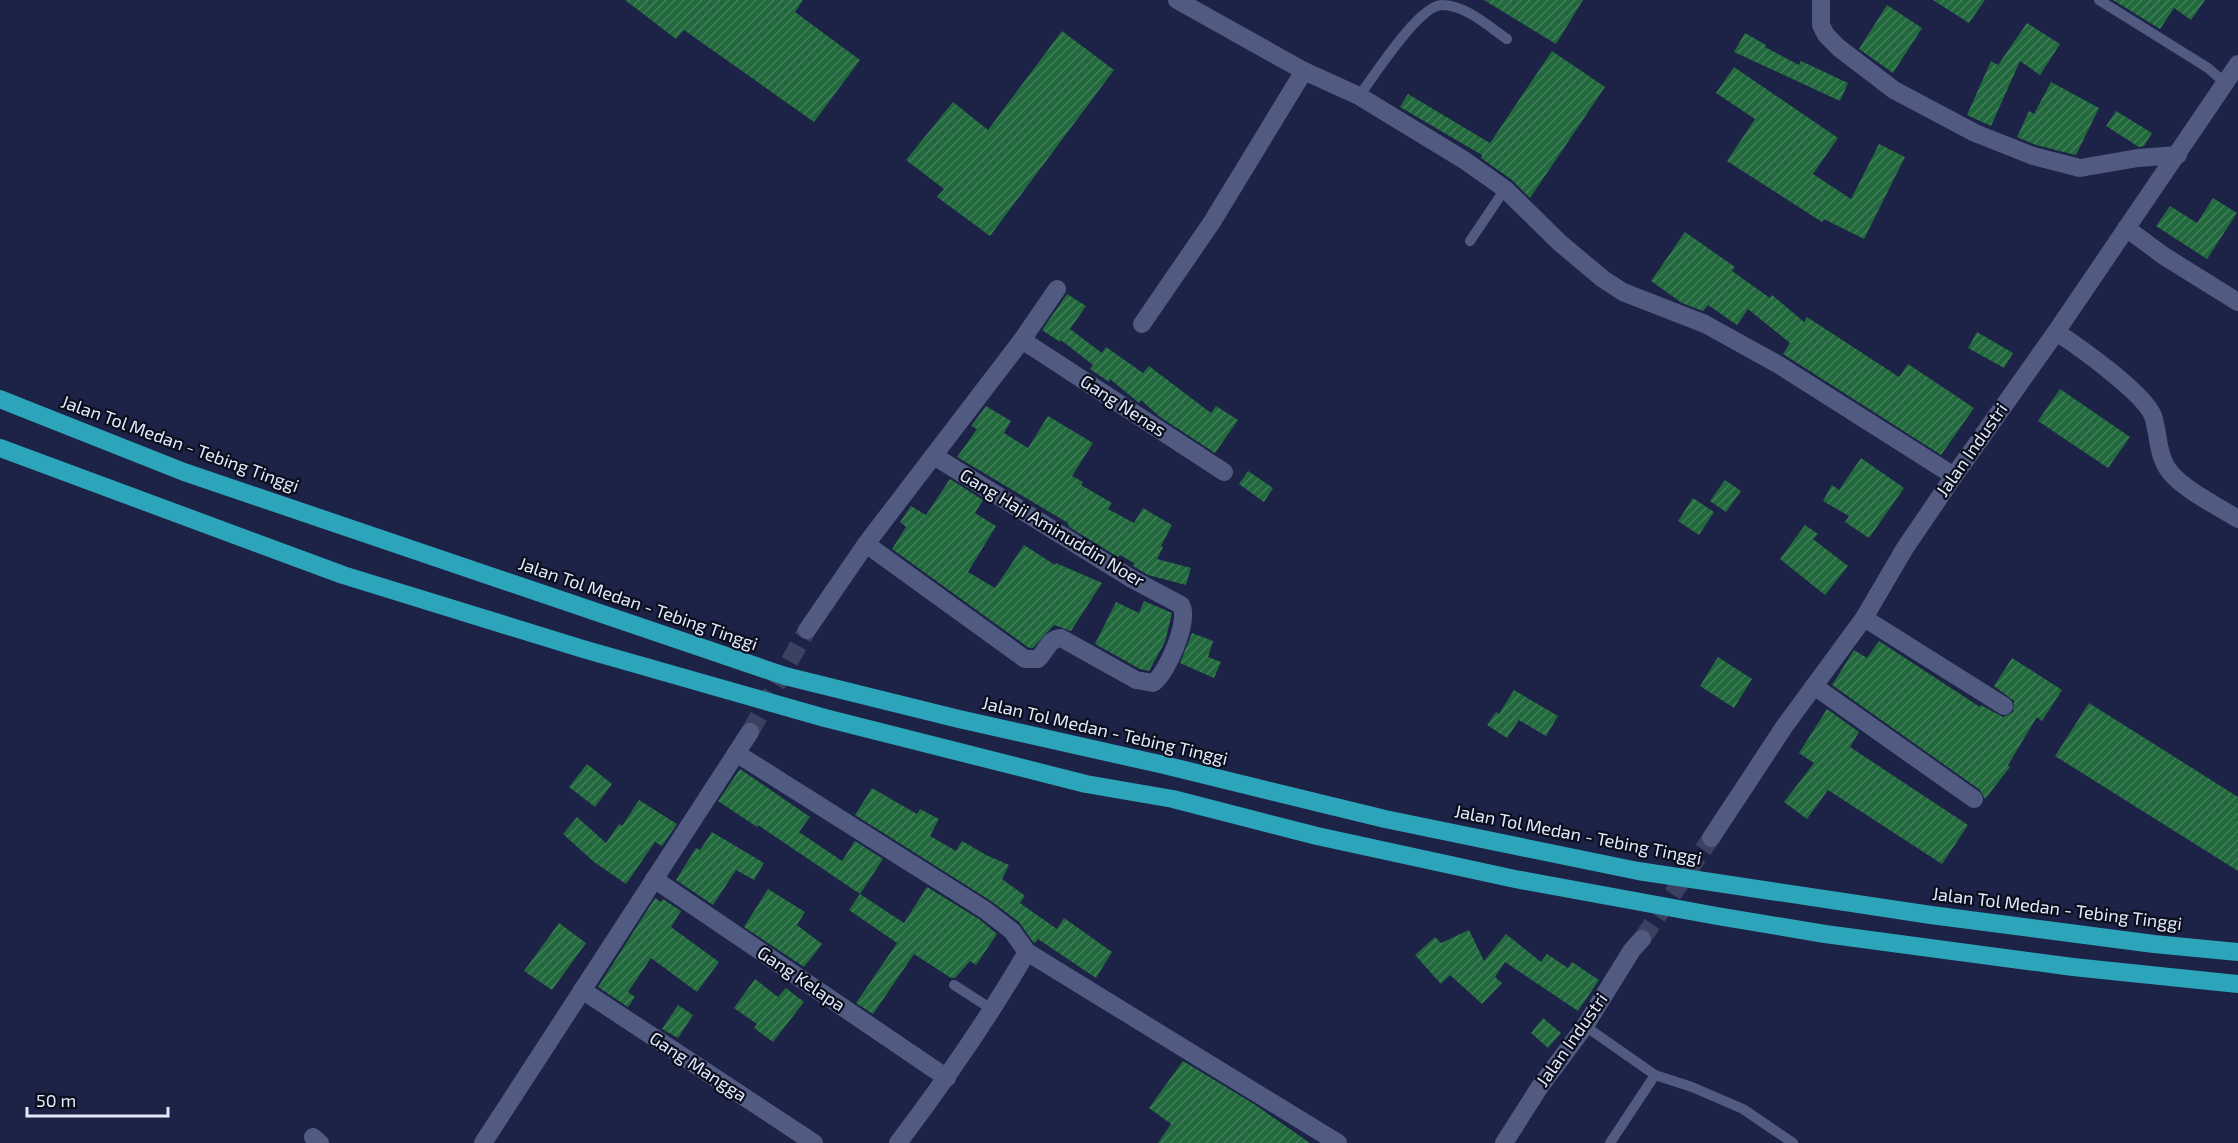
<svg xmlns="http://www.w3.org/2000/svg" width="2238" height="1143" viewBox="0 0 2238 1143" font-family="'Exo 2',sans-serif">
<defs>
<pattern id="building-hatch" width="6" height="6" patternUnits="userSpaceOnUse" patternTransform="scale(1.5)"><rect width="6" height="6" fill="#22693d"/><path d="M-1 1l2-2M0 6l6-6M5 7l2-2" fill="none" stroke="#427e5a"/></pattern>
</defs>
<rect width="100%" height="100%" fill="#1c2346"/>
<!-- building -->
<g fill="url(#building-hatch)">
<polygon points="625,0 803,0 795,12 860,60 814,122 684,30 676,39"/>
<polygon points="1484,0 1583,0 1556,44"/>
<polygon points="1933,0 1985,0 1969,23"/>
<polygon points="2113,0 2205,0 2191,20 2174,8 2160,29"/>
<polygon points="1887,5 1922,28 1893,73 1859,49"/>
<polygon points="2027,23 2060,44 2040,75 2020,61 1991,126 1967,115 1991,61 1998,65"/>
<polygon points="1062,31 1114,70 990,236 937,197 944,189 906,160 953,102 988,130"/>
<polygon points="1745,33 1766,45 1765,47 1799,65 1801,61 1848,83 1840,101 1734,52"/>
<polygon points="1552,51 1605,87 1530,198 1512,180 1481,158 1482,155 1400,107 1408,94 1490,143"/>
<polygon points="1734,67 1838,138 1813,174 1851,199 1879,144 1905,157 1864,239 1824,219 1822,222 1727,161 1755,119 1716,93"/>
<polygon points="2051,82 2099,108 2076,155 2036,145 2017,137 2029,111 2034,114"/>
<polygon points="2116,111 2152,133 2144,146 2139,147 2106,126"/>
<polygon points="2213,198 2237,213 2207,259 2156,226 2170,206 2197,223"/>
<polygon points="1685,232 1735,267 1732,271 1770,298 1772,295 1804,322 1807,317 1899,377 1908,364 1974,408 1941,455 1783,354 1790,343 1748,309 1737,325 1708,305 1703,311 1682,303 1651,281"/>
<polygon points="1067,294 1086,306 1070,329 1102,353 1106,347 1143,373 1149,366 1211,413 1216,406 1238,420 1215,453 1160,417 1141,400 1139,403 1110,379 1109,382 1090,369 1093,365 1061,340 1060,342 1042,330"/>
<polygon points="1977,332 2013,353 2004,368 1968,348"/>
<polygon points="2060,389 2130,437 2108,468 2038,421"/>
<polygon points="986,406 1011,421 1004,433 1028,448 1048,416 1093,443 1072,476 1083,482 1081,485 1112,503 1108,509 1134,523 1143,508 1172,525 1161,546 1163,547 1157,559 1191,568 1186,585 1148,575 1133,566 1134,563 1120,555 1118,557 1069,527 1068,523 957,457 977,429 971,426"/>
<polygon points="1861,458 1904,488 1869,538 1845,522 1849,516 1823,501 1832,485 1839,490"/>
<polygon points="1248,471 1273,488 1264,502 1239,484"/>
<polygon points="950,479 983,500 975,513 996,526 968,572 995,588 1024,545 1055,565 1056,563 1102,583 1071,631 1054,625 1033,648 1029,648 892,549 906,527 900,522 911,506 926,515"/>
<polygon points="1725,480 1741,491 1726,512 1710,501"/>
<polygon points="1693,498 1714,512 1699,535 1678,521"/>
<polygon points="1805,525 1818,534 1813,539 1848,566 1825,595 1780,559"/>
<polygon points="1144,601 1172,613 1165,642 1149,671 1140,669 1095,644 1116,602 1139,613"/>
<polygon points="1192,633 1213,641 1208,657 1221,662 1214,678 1180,663"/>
<polygon points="1879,641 1980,707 1981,705 2003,717 2013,712 2014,701 1994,686 2012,658 2062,690 2042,721 2037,717 2008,765 2010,767 1985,799 1980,790 1832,685 1854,650 1867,658"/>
<polygon points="1718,657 1752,679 1734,708 1700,686"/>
<polygon points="1514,690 1558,716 1546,736 1519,720 1507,738 1487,725 1496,712 1499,714"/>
<polygon points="2089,703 2238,797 2238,871 2055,756"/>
<polygon points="1827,709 1859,732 1850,747 1968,825 1942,864 1828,790 1807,819 1784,802 1814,763 1799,753"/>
<polygon points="587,764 612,784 595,807 569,787"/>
<polygon points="740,769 810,817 799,832 842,861 855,841 883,859 860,894 758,825 757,827 718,801"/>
<polygon points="872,788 917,814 920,809 939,819 930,836 956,851 962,841 986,855 1009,865 1002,879 1025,896 1020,903 1057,929 1064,918 1112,952 1096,978 1038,939 1035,943 1033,942 1019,922 991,901 855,815"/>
<polygon points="639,800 677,824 662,846 655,842 626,884 594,862 563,834 577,817 606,843 619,824 622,826"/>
<polygon points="712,832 764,863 754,880 736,870 713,905 676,880 696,848 700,850"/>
<polygon points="927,887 979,919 997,934 976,965 970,961 955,978 951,978 914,954 873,1014 856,1003 897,943 849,910 860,894 904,923"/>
<polygon points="768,889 805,912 797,925 822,944 804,967 744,927"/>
<polygon points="655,898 661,902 663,899 681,911 671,927 719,962 697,992 651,958 628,992 635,997 628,1007 598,987"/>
<polygon points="559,923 586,943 552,990 524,971"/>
<polygon points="1469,930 1484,961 1506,934 1541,962 1547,954 1568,968 1572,962 1599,980 1578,1011 1505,962 1495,977 1502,983 1482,1004 1450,975 1441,984 1415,955 1435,937 1441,943"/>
<polygon points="755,979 778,997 786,988 804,1002 773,1042 754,1028 757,1024 734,1008"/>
<polygon points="678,1005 693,1015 678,1038 662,1029"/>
<polygon points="1543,1018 1561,1033 1548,1048 1531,1033"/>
<polygon points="1183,1061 1254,1104 1310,1143 1158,1143 1171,1124 1149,1108"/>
</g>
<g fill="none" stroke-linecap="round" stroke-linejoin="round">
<!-- street-tunnel -->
<polyline stroke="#3a4161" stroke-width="18" stroke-dasharray="18 9" stroke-linecap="butt" points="750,732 807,630"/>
<!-- secondary-tunnel -->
<polyline stroke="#3a4161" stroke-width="18" stroke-dasharray="18 9" stroke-linecap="butt" points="1642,939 1711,838"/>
<!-- lane -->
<g stroke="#515b82" stroke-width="10">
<polyline points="2099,0 2208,68 2225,83"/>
<path d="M 1359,96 C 1374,76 1419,5 1442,5 C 1466,5 1489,27 1507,39"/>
<polyline points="1470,241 1505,189"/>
<polyline points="954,985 993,1010"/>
<polyline points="1585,1026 1655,1075 1610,1143"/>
<polyline points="1655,1075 1692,1087 1743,1109 1793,1143"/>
</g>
<!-- street -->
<g stroke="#515b82" stroke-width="18">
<polyline points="1177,0 1304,71 1359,96 1464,160 1505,189 1560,243 1603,279 1623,292 1705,324 1779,365 1954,476"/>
<polyline points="1821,0 1821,25 1826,35 1839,48 1894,90 1975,133 2033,156 2080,168 2138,158 2178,155"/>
<polyline points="2126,228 2164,256 2238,302"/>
<polyline points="1142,324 1212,222 1304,71"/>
<path d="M 2056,332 C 2078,346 2144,393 2153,416 C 2159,434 2157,456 2170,472 C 2183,489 2219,507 2238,519"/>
<polyline points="1022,340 1224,472"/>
<path d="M 866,544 L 1025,659 L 1038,659 C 1046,652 1049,638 1061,638 L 1136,680 L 1153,683 C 1167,674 1190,620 1181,605 L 1132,579 L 934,456"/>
<polyline points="1864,618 2004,706"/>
<polyline points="807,630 866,544 1022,340 1057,289"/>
<polyline points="1814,686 1974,799"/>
<polyline points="736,753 985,910 1012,931 1027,952 1338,1143"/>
<polyline points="654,879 947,1078"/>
<polyline points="582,990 814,1143"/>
<polyline points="313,1137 320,1143"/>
<polyline points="483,1143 750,732"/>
<path d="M 898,1143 C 945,1081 988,1019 1027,952"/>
</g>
<!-- secondary -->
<g stroke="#515b82" stroke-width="18">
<polyline points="1711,838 1784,727 1864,618 1905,548 1954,476 2056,332 2238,64"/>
<polyline points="1504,1143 1539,1088 1585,1026 1632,950 1642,939"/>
</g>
<!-- highway -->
<g stroke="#2ca5bb" stroke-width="18">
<polyline points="0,399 184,472 785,676 959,719 1164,765 1385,819 1638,871 1931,915 2154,944 2238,952"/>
<polyline points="0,448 343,575 583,649 825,718 1086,784 1173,799 1317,836 1515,879 1717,916 1825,934 2073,967 2238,984"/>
</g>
</g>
<g text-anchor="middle" stroke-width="4.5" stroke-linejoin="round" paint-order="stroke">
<!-- street labels -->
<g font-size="18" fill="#e3e9fb" stroke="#0b0e1d">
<text transform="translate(1123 406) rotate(33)" y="6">Gang Nenas</text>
<text transform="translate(180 444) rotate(20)" y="6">Jalan Tol Medan - Tebing Tinggi</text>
<text transform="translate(1972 450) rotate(-55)" y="6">Jalan Industri</text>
<text transform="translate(1052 528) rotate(31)" y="6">Gang Haji Aminuddin Noer</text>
<text transform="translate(638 604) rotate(19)" y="6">Jalan Tol Medan - Tebing Tinggi</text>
<text transform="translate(1105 731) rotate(13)" y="6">Jalan Tol Medan - Tebing Tinggi</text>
<text transform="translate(1578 835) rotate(11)" y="6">Jalan Tol Medan - Tebing Tinggi</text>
<text transform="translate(2057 909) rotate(7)" y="6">Jalan Tol Medan - Tebing Tinggi</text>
<text transform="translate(801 979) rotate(34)" y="6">Gang Kelapa</text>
<text transform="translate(1572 1040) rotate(-55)" y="6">Jalan Industri</text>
<text transform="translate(698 1067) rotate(33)" y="6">Gang Mangga</text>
</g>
</g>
<!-- scale -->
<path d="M27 1107v9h141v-9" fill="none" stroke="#e3e9fb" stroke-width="3"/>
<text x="36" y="1107" font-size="18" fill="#e3e9fb" stroke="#0b0e1d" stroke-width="4.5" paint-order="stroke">50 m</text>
</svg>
